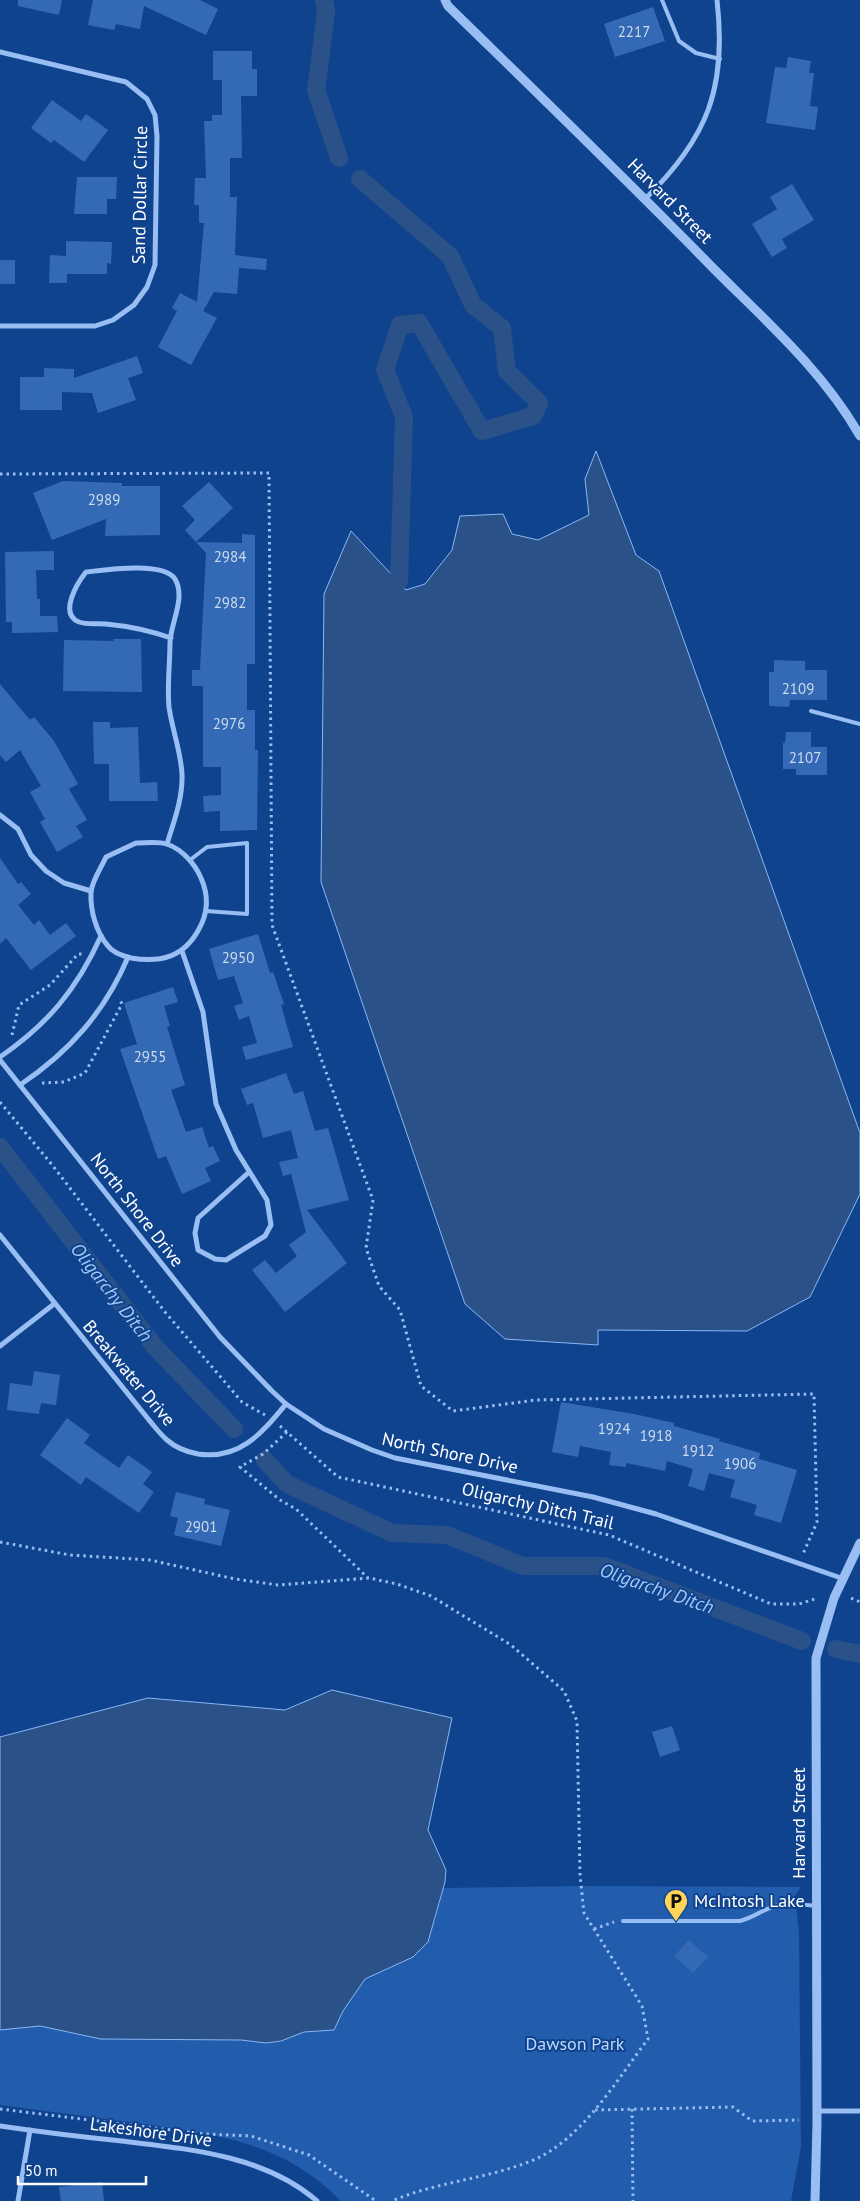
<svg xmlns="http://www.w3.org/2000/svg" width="860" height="2201" viewBox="0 0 860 2201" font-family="'PT Sans',sans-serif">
<rect width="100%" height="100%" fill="#10438e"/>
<!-- green -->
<path fill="#215cad" d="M 585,1886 L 801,1887 L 795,1896 L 799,1933 L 801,2147 L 791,2201 L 341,2201 C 282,2141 215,2134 136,2123 C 91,2117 45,2111 0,2105 L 0,2030 L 40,2026 L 101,2039 L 241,2040 L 266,2043 L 281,2041 L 304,2032 L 334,2030 L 343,2011 L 365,1979 L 385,1968 L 435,1921 L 443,1888 Z"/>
<!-- water -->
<g fill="#2b5189" stroke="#89b8f6">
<polygon points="596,451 636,555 659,571 860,1133 860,1194 810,1297 747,1331 598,1330 598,1345 505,1339 465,1304 321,882 324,594 351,531 406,590 425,584 452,550 460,516 503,514 512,534 538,540 589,515 585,479"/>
<polygon points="332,1690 452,1718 428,1830 446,1870 445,1882 428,1942 413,1957 365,1979 343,2011 334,2030 304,2032 281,2041 266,2043 241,2040 101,2039 40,2026 0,2030 0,1737 148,1698 285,1710"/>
</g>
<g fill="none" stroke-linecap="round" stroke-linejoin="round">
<!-- canal -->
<g stroke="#2b5189" stroke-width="18">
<polyline points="324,0 326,12 316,90 339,158"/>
<polyline points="360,179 450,256 473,305 502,328 507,371 539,403 533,416 482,431 419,323 400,325 385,370 404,417 399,581"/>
<polyline points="0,1147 155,1347 234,1429"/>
<polyline points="265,1460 287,1484 392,1533 447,1535 523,1566 604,1566 802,1641"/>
<polyline points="836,1649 860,1654"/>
</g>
</g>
<!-- building -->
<g fill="#346ab5">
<polygon points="18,0 62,0 59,15 18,6"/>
<polygon points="93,0 200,0 218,9 206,35 144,6 140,29 116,24 114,30 88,25"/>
<polygon points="653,7 665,41 615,57 604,24"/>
<polygon points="213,51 252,51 252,69 257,69 257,96 241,96 242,158 230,158 230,197 237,197 235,255 267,259 266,270 239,268 237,294 214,292 203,311 217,318 191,365 158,347 177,311 172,308 180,293 197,302 204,223 199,223 199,205 194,205 195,178 206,178 204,121 212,121 212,115 222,115 222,80 213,80"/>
<polygon points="788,57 811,61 809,73 814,73 810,106 818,107 815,130 766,123 775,67 786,68"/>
<polygon points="52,100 81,121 86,114 108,130 84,162 54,140 51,143 31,128"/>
<polygon points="77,177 117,177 116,199 107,199 107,214 74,214"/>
<polygon points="792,184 814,220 782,239 787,248 772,257 752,224 777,209 770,197"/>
<polygon points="66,241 112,242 111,264 107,263 107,274 67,274 67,283 49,283 50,255 66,256"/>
<rect x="0" y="260" width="15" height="24"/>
<polygon points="137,356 143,373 128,378 136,400 98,413 92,393 62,392 62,410 20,410 20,377 44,377 44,368 74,369 74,378"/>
<polygon points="63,481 122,483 122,486 160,486 160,535 105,536 106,519 52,540 33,493"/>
<polygon points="209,482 233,508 196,542 242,543 242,534 255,535 255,664 247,664 247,710 255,710 255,750 258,750 257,830 220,831 220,811 204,812 203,796 221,795 221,767 203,767 203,686 192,686 192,670 200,670 206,553 185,530 195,520 182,506"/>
<polygon points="54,551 54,570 36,570 37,599 40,599 40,616 57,616 58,632 12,633 12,622 6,622 5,552"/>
<polygon points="113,639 141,639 142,692 63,691 64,640 114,641"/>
<polygon points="774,660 805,661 805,670 827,670 827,700 790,700 789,707 769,706 769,672 774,672"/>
<polygon points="0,684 30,720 34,717 54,741 78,784 69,789 87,820 76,826 83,837 57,852 40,822 45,819 30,792 41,786 20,750 6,762 0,755"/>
<polygon points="93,722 110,722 110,728 138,727 140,783 157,782 158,801 109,801 109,764 94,764"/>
<polygon points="786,732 811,732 811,747 827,747 827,775 796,775 796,769 783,769 783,743 785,743"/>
<polygon points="0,858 18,884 21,882 31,894 18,905 34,925 39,920 50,935 66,923 76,936 31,970 6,938 0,944"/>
<polygon points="258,934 270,973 273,972 284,1004 281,1005 293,1047 246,1060 242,1047 257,1043 249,1016 239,1020 234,1006 243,1003 234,976 218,980 209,949"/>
<polygon points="173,987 178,1002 164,1006 170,1026 167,1027 185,1085 171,1090 186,1132 202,1127 209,1148 213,1146 220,1161 205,1168 211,1181 182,1194 166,1156 158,1159 120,1049 137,1044 124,1003"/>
<polygon points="286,1073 294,1094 303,1091 315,1131 328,1128 349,1200 307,1210 347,1263 285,1312 252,1270 265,1260 276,1273 297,1256 289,1245 306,1232 291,1174 283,1176 279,1162 298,1158 291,1130 263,1138 253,1103 247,1105 241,1089"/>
<polygon points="34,1371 60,1375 56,1405 41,1403 39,1414 7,1410 10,1383 32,1386"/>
<polygon points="561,1402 634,1414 674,1423 674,1426 720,1439 719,1441 760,1453 759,1459 797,1470 781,1523 754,1515 757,1505 730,1497 735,1480 709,1473 704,1491 688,1486 693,1469 667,1461 665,1471 626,1463 626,1467 609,1465 611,1452 580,1446 578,1457 552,1452"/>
<polygon points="67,1418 90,1435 84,1443 119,1468 128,1455 152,1472 143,1484 154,1492 139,1513 86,1477 81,1485 40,1455"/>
<polygon points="176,1492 205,1499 204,1504 230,1510 221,1546 174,1535 178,1518 170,1516"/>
<polygon points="672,1726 680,1750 660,1757 652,1732"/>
<polygon points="689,1940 708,1957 693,1973 674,1956"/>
<polygon points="102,2182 104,2201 61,2201 59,2187"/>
</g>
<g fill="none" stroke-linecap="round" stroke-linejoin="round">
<!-- path -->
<g stroke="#98bef3" stroke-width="3" stroke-dasharray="2.5 4" stroke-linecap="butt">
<polyline points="0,474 269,473 272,925 373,1200 366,1248 379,1286 400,1310 421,1386 453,1411 536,1400 814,1394 817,1522 803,1554"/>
<polyline points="12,1035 19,1005 50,985 78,954 82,954"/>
<polyline points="42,1083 64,1082 85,1073 122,1004 119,998"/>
<polyline points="0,1102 53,1166 165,1312 242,1402 265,1415"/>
<polyline points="280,1426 338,1477 609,1535 771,1604 799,1604 818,1598"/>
<polyline points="287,1432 263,1454 240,1467 280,1500 296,1509 368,1578"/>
<path d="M 0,1542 L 70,1555 L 150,1560 L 235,1579 L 278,1585 L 369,1578 L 397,1584 L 431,1596 L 511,1645 L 564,1691 L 577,1721 L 580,1875 L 584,1913 L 642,2006 L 648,2039 C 616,2081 581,2141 531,2161 C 486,2179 436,2182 392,2201"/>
<polyline points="851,1598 860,1602"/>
<polyline points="594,1929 614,1922"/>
<polyline points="0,2109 205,2134 251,2136 309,2155 376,2201"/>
<polyline points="632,2109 633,2201"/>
<polyline points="595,2110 733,2107 752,2121 799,2120"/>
</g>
<!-- service -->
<g stroke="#98bef3" stroke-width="4">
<polyline points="662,0 679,41 696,53 720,59"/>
<polyline points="811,711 860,724"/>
<polyline points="190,860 207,847 247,843 247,914 206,911"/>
<path d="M 623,1921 L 740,1921 C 752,1918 761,1911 772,1907 C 785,1901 802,1905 816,1906"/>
</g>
<!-- minor -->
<g stroke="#98bef3" stroke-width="5">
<polyline points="0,52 126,82 147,99 155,115 157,136 155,265 147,287 134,305 113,320 95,326 0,326"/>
<path d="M 645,199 C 708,138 727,87 717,0"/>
<polyline points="0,815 18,829 31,855 46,871 64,883 91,891"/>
<path d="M 136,843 C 145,843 158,841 167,844 C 183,850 195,864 201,878 C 209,896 208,913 199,929 C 184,957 161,963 131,958 C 123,956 113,953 108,946 C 96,932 90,910 91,892 C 92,881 101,868 106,857 Z"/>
<path d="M 167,844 C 174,821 183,798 182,774 C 181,752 172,729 169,707 C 167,686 170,663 170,642 C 171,622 186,598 175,579 C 164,561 104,570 86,572 C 78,582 58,614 79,622 C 88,625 97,623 106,624 C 127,626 151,631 171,638"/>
<polyline points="182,951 203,1012 216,1104 236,1150 267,1200 271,1225 265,1236 226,1260 215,1259 198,1250 195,1233 198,1218 248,1173"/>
<path d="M 0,1057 C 48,1024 77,989 101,936"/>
<polyline points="0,1060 220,1337 272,1391 286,1404 324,1429 372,1450 395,1458 593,1497 656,1514 844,1579"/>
<path d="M 20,1085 C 69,1052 105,1012 128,957"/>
<path d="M 0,1235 L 149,1420 C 155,1427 160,1434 167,1440 C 176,1448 187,1452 198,1454 C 240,1460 262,1433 286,1404"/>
<polyline points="0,1346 54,1304"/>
<polyline points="817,2111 860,2111"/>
<path d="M 0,2126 C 41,2132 81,2137 122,2141 C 188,2149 264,2155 317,2201"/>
<polyline points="18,2201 30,2130"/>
</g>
<!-- tertiary -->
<g stroke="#98bef3" stroke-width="9">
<path d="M 445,0 L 448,6 C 537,93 627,180 714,269 C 766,321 823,371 860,436"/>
<polyline points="815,2201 817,2123 816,1658 834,1598 860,1543"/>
</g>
</g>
<!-- icons -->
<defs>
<g id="parking-pin" transform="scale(1.25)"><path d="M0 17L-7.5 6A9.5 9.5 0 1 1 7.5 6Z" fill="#ffd459" stroke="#10438e"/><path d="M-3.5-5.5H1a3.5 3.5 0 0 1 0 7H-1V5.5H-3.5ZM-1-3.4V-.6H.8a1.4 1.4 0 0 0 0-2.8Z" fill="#111"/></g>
</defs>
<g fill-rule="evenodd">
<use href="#parking-pin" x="676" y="1901"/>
</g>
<g text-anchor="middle" stroke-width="4" stroke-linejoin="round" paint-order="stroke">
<!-- number labels -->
<g font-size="15" fill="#ccdaec">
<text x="634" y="37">2217</text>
<text x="104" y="505">2989</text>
<text x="230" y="562">2984</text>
<text x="230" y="608">2982</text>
<text x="798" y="694">2109</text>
<text x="229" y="729">2976</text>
<text x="805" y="763">2107</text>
<text x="238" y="963">2950</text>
<text x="150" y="1062">2955</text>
<text x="614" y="1434">1924</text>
<text x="656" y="1441">1918</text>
<text x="698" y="1456">1912</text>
<text x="740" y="1469">1906</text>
<text x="201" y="1532">2901</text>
</g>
<!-- street labels -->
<g font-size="18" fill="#fff" stroke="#10438e">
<text transform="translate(140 195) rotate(-89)" y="6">Sand Dollar Circle</text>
<text transform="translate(670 201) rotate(45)" y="6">Harvard Street</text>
<text transform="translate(137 1210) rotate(52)" y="6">North Shore Drive</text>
<text transform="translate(129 1373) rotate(50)" y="6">Breakwater Drive</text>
<text transform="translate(450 1453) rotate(12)" y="6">North Shore Drive</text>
<text transform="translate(538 1506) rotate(13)" y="6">Oligarchy Ditch Trail</text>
<text transform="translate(799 1823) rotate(-90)" y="6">Harvard Street</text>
<text transform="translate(151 2132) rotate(8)" y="6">Lakeshore Drive</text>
</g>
<!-- poi labels -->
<g font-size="18" fill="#fff" stroke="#10438e" text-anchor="start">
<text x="694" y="1907">McIntosh Lake</text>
</g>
<!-- park labels -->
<g font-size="18" fill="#bfd9fd" stroke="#10438e">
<text x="575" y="2050">Dawson Park</text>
</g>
<!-- water labels -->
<g font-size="19" font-style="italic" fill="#a3c8fa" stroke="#10438e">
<text transform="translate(112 1292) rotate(52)" y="7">Oligarchy Ditch</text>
<text transform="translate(657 1588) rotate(19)" y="7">Oligarchy Ditch</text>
</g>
</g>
<!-- scale -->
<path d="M18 2176v8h128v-8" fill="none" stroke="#ffffff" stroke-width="2.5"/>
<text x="25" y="2176" font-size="15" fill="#ffffff" stroke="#10438e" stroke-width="4" paint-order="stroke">50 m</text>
</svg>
